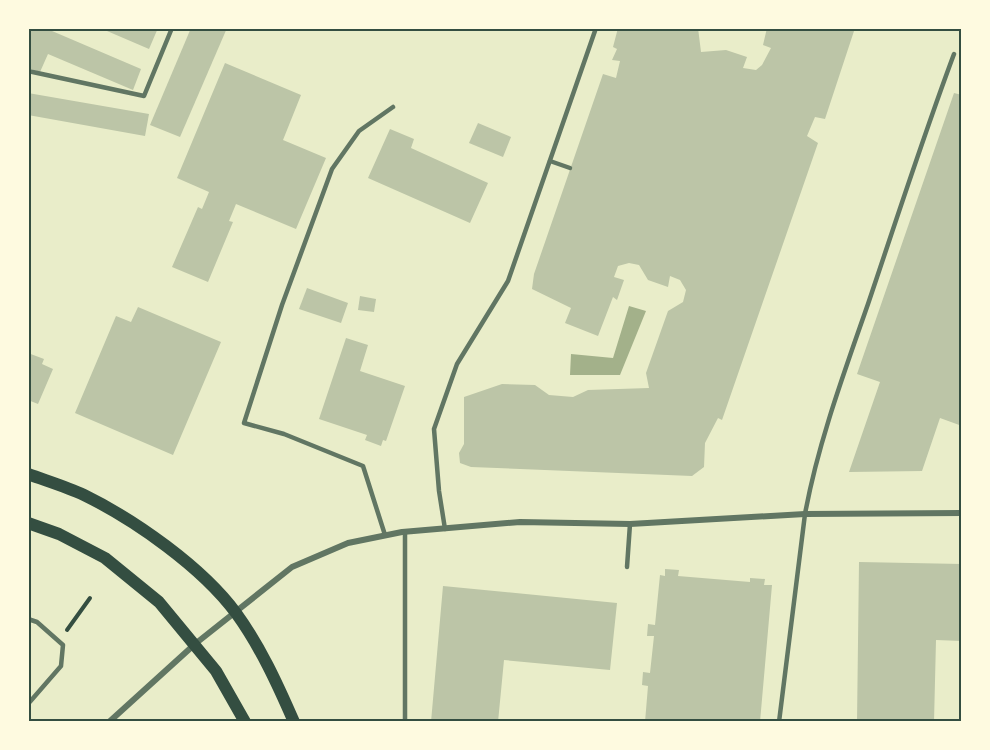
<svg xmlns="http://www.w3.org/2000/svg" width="990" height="750" viewBox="0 0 990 750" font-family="'PT Sans',sans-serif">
<rect width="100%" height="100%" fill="#e9edc9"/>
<!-- water -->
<polygon fill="#a3b18a" points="629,306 646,311 620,375 570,375 571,354 613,358"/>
<!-- building -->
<g fill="#bcc5a7">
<polygon points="28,28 45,28 141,69 133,90 48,54 40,72 28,68"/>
<polygon points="100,28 158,28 149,49"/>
<polygon points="191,28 227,28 180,137 150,125"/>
<polygon points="618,28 698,28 701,52 726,50 747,57 743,68 756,70 762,65 771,48 763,45 767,28 855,28 825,119 815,117 807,136 818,143 722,420 718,418 705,443 704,467 692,476 471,467 460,463 459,453 464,444 464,397 502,384 535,385 549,395 573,397 588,390 649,388 646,373 668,311 683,302 686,290 680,280 670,276 668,287 648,280 639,265 629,263 618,266 614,277 624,280 617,300 613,297 598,336 565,323 571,308 532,289 534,274 603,74 616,78 620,61 612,60 617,49 613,47"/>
<polygon points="225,63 301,95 283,140 326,158 296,229 236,204 229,221 233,222 208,282 172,267 198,207 202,209 209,192 177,178"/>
<polygon points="28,93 149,114 145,136 28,115"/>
<polygon points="954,93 962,95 962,426 940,418 922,471 849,472 880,382 857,374"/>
<polygon points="478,123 511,137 503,157 469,143"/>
<polygon points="390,129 414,139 411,148 488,183 470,223 368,178"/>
<polygon points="307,288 348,303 341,323 299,309"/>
<polygon points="360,296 376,299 374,312 358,310"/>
<polygon points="138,307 221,342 173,455 75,413 116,316 131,322"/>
<polygon points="346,338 368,345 360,371 405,386 386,441 383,440 381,446 365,440 367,435 319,419"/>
<polygon points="28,353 44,359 42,364 53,369 38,404 28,400"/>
<polygon points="859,562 962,564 962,641 936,640 934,722 857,722"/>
<polygon points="665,569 679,570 678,576 750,582 750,578 765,579 764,585 772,585 760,722 645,722 648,686 642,685 643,672 650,673 654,636 647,636 648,624 655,625 660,575 665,576"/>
<polygon points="443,586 617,603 610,670 504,660 498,722 431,722"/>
</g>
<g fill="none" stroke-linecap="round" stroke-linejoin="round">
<!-- path -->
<polyline stroke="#344e41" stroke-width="4" points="67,630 90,598"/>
<!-- service -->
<g stroke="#617663" stroke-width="4.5">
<polyline points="28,71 144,96 172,28"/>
<polyline points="550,161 570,168"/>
<polyline points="445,529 439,491 434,429 457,364 508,281 596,28"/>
<polyline points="385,535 363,466 284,434 244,423 282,305 332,169 359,131 393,107"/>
<polyline points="627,567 630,524"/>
<polyline points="28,619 37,622 63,645 61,666 28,704"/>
<polyline points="405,722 405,532"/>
<path d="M 779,722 L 805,514 C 818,443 844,373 868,304 C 896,221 923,137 954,54"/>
</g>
<!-- minor -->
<polyline stroke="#617663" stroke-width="6" points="109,722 195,644 292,567 348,543 402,532 520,522 630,524 805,514 962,513"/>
<!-- secondary -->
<g stroke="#344e41" stroke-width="12">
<path d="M 28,474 C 47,481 67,487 84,495 C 135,520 202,567 236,613 C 260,646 277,683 294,722"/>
<polyline points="28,523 59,534 105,558 159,602 216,671 245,722"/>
</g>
</g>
<!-- border -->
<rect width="990" height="750" fill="none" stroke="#fefae0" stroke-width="60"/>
<rect x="30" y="30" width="930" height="690" fill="none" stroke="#344e41" stroke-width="2"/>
</svg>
